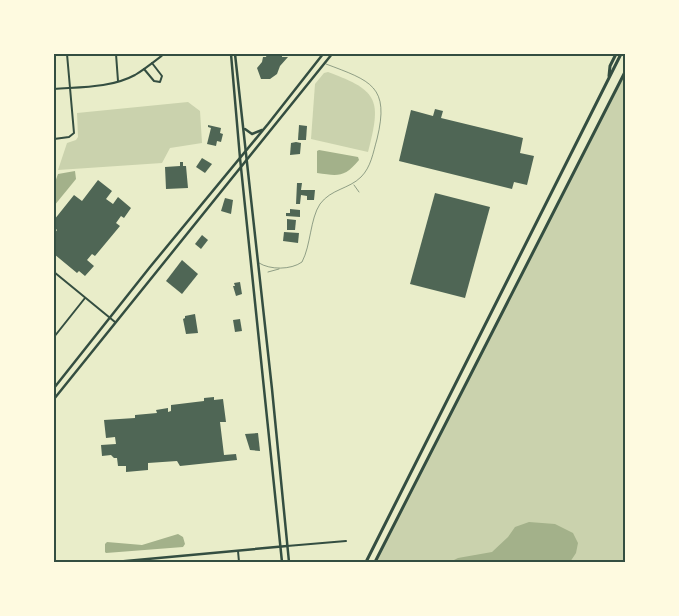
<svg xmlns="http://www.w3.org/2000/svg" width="679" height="616" viewBox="0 0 679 616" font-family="Barlow,sans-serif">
<rect width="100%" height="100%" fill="#e9edc9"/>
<!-- green -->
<g fill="#cad2ad">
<path d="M 328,72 C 380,91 381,101 368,152 L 311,139 L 315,84 L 324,73 Z"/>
<polygon points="625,74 625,562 375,562"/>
<polygon points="188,102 200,111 202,143 170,148 162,163 58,170 67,143 76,140 78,137 77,113"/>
</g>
<!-- water -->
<g fill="#a3b18a">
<path d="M 319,150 L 358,157 L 359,160 C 344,178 338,176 317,173 L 317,151 Z"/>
<polygon points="75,171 76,179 54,206 54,185 58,174"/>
<polygon points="529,522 555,524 573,533 578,543 576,553 570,562 450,562 458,558 492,552 508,537 515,527"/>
<polygon points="178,534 183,537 185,544 183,547 106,553 105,552 105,544 107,542 142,545"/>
</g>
<!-- building -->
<g fill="#4f6655">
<polygon points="267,54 282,54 282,57 288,57 280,66 277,74 270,79 261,79 257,68 262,62 263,57 266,57"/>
<polygon points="435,109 443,111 441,118 523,138 520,153 534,156 527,185 514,182 512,189 399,161 411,110 433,116"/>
<polygon points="208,125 221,128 220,133 223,134 221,142 217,141 216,146 207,144 211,128 208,127"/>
<polygon points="299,125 307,126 306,140 298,140"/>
<polygon points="296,142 301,143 300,154 290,155 291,143"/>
<polygon points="202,158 212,164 205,173 196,167"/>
<polygon points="180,162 183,162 183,166 186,166 188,188 166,189 165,167 180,166"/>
<polygon points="98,180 112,191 106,199 113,204 118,197 131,208 124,218 121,216 116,223 120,226 95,256 92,254 87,260 94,266 85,276 79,271 77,273 54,254 54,234 57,230 54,227 54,220 74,195 82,201"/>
<polygon points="297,183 302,183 301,190 315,190 314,200 307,200 307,196 301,195 300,204 296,204"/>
<polygon points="435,193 490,207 465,298 410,284"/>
<polygon points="225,198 233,200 231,214 221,211"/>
<polygon points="290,209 300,210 300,217 286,216 286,213 290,213"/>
<polygon points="287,219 296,220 295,230 287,230"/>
<polygon points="284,232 299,233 298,243 283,241"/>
<polygon points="202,235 208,240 201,249 195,244"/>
<polygon points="182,260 198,274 182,294 166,281"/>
<polygon points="240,282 242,294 236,296 233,286 235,286 234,283"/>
<polygon points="195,314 198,333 186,334 183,319 185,318 185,316"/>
<polygon points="240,319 242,331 235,332 233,320"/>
<polygon points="214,397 214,400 223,399 226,422 220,422 224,455 236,454 237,460 180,466 177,461 148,463 148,470 126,472 126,466 118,466 117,458 114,458 111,455 102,456 101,445 116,444 115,437 106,438 104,420 135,418 135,415 157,413 156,410 168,408 168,412 171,411 171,405 204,401 204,398"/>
<polygon points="258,433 260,451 250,450 245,434"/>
</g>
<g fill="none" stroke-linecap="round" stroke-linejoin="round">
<!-- service -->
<g stroke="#344e41" stroke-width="0.5">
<polyline points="354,185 359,192"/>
<path d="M 259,263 C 270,270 291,270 302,262 C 311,245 310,219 320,204 C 331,189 349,189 361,177 C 371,167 373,153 377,139 C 390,86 371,81 326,64"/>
<polyline points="268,272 279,269"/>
</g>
<!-- minor -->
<g stroke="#344e41" stroke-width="2">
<polyline points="116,54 118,81"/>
<polyline points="144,69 154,81 160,82 162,76 152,63"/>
<path d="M 54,89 C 81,87 111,88 135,75 C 145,69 155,61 164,54"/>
<polyline points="54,139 69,137 74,133 67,54"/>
<polyline points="54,272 115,322"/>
<polyline points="54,337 85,298"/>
<polyline points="287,546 346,541"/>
<polyline points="238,551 239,562"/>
</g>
<!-- secondary -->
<polyline stroke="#344e41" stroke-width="2.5" points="115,562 287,546"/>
<!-- primary -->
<g stroke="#344e41" stroke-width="2.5">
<polyline points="231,54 240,158 282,562"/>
<polyline points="235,54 272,389 289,562"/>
<polyline points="245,129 252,134 262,130"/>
<polyline points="54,388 150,267 268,124 323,54"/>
<polyline points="54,399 332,54"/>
</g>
<!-- motorway -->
<g stroke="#344e41" stroke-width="3">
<polyline points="609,76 610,66 616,54"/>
<polyline points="366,562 621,54"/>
<polyline points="375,562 625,72"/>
</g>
</g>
<!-- border -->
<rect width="679" height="616" fill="none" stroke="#fefae0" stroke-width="110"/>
<rect x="55" y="55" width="569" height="506" fill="none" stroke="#344e41" stroke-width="2"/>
</svg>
